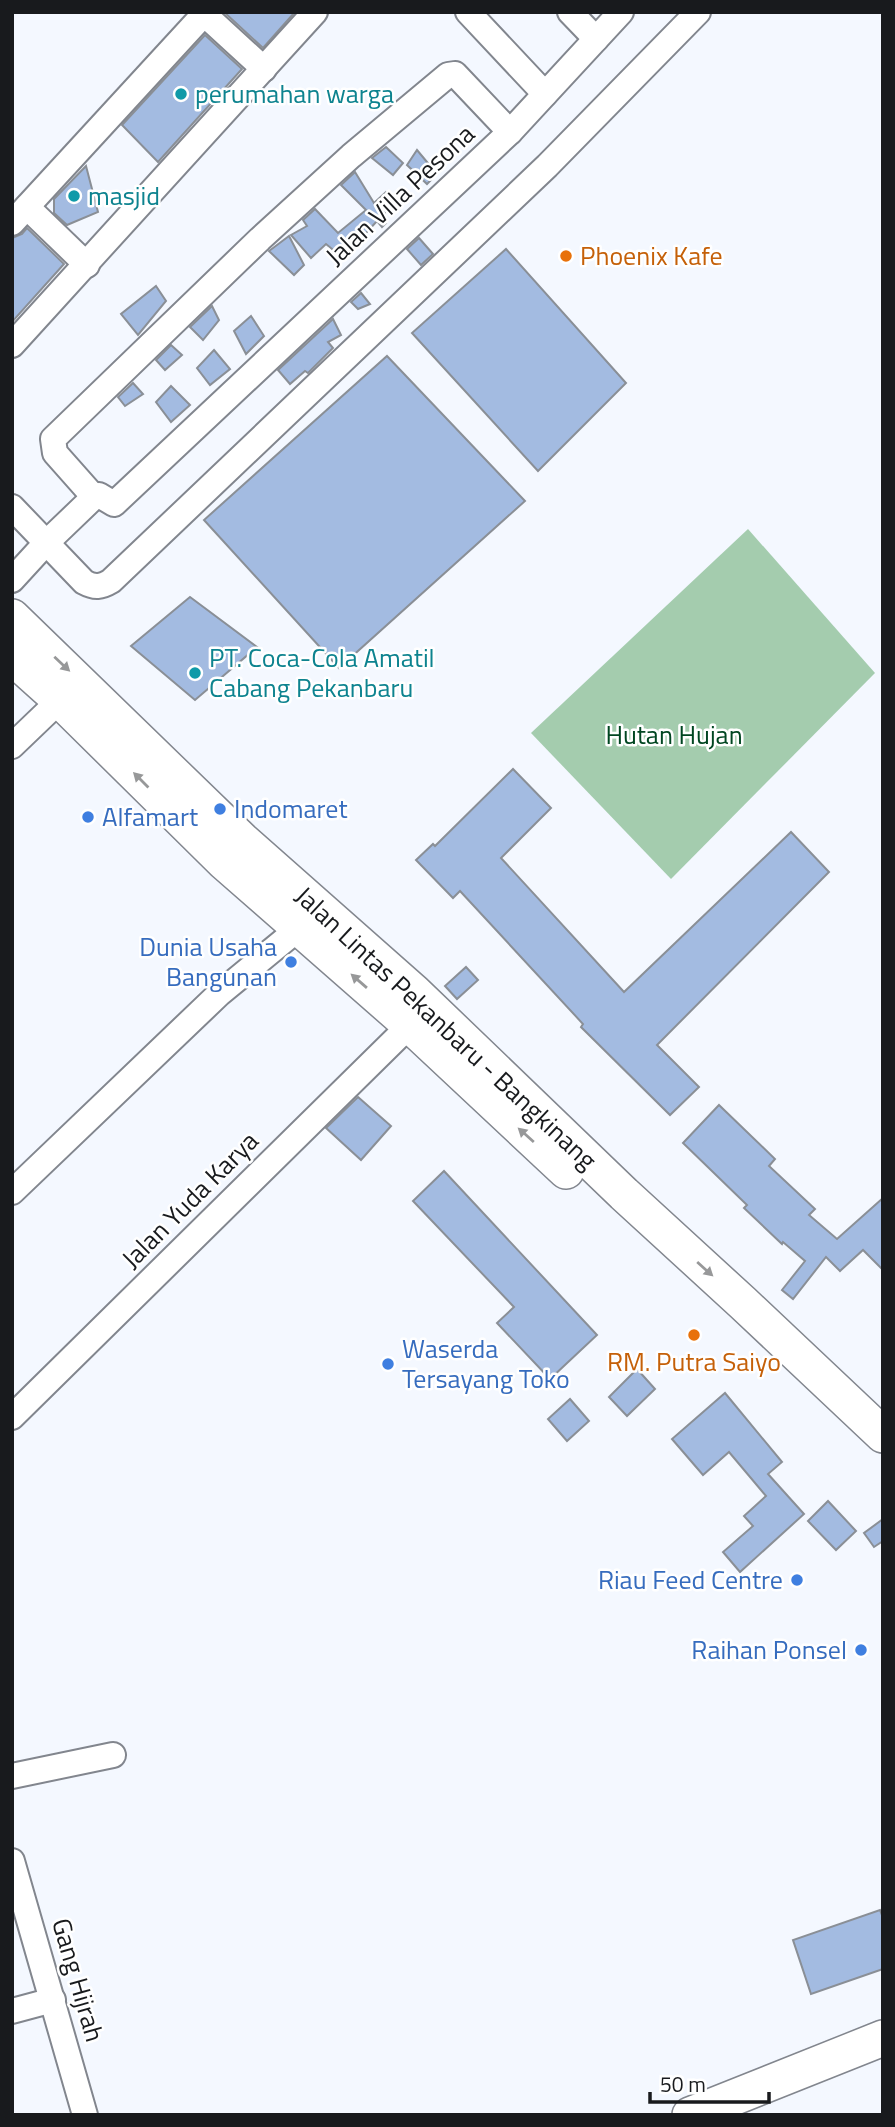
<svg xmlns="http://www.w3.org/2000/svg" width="895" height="2127" viewBox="0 0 895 2127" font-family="'Titillium Web',sans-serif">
<rect width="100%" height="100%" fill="#f4f8ff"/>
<!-- forest -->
<polygon fill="#a4ccae" points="748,529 875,673 671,879 531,733"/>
<!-- building -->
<g fill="#a3bbe1" stroke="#8a8f96" stroke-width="2">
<polygon points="224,12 295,12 263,48"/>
<polygon points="205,35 242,69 158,162 122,125"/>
<polygon points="386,147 403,163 393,175 372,158"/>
<polygon points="417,150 437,174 427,184 407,165"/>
<polygon points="86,166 98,212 67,225 54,213 54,199"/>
<polygon points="355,172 374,203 386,192 397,200 382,216 386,223 382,227 377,221 343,258 326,244 311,258 291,235 307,226 303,220 315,209 338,233 366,210 341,185"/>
<polygon points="27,228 64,264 12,322 12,238 22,234"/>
<polygon points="289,236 304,265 294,275 269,251"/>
<polygon points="419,238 433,254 421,265 407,249"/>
<polygon points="506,249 626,383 538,471 412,333"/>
<polygon points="156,286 166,301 138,335 121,314"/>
<polygon points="361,293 370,304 358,309 351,302"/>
<polygon points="212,306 219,320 203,340 190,327"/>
<polygon points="251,316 264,336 246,354 234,331"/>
<polygon points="333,319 341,335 328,342 333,348 308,373 305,371 290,384 278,370"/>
<polygon points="171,345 182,355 165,370 156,360"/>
<polygon points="214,350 230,369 210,385 197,368"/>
<polygon points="387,356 525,501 339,668 204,520"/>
<polygon points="133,383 143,394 125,406 118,397"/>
<polygon points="171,386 190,405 171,422 156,402"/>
<polygon points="190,597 257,647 195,700 131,646"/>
<polygon points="513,769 551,808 501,858 624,992 791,832 829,872 657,1045 699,1087 670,1115 581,1027 583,1024 460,891 453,898 416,860 433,844 435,846"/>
<polygon points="466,967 478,980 457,999 445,986"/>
<polygon points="358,1097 391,1126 361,1160 326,1128"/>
<polygon points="719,1105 775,1159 769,1166 815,1209 809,1215 837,1239 883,1198 883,1270 863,1250 840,1271 826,1257 793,1299 782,1290 805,1261 783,1242 782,1244 744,1208 747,1205 683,1143"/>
<polygon points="444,1171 597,1335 550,1379 497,1323 514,1307 413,1201"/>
<polygon points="637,1369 655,1389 627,1416 609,1397"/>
<polygon points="725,1393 782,1462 768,1474 804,1514 740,1572 723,1552 753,1526 744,1516 766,1496 729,1452 703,1475 672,1439"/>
<polygon points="570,1399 589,1421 567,1441 548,1419"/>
<polygon points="828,1501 856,1531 836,1550 808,1521"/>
<polygon points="883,1519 883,1541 874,1547 864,1533"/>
<polygon points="880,1910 883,1918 883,1969 811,1994 793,1940"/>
</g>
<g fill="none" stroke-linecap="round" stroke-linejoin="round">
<!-- minor casing -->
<g stroke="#82868e" stroke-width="28">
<g id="minor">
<polyline points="468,12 545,94"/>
<polyline points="570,12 596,39"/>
<polyline points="204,14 264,69"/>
<polygon points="455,74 510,132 114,504 99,495 94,497 55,453 53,439 260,239 351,156 448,75"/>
<polyline points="510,132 621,12"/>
<polyline points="27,207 87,265"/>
<polyline points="12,223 206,12"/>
<polyline points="12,345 315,12"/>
<path d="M 12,507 L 84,582 C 95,588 101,587 111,581 L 547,166 L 698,12"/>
<polyline points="12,580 45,544 94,497"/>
<polyline points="12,746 60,700"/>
<polyline points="12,1192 219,994 298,929"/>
<polyline points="12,1417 410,1025"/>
<polyline points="12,1776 113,1755"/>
<polyline points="12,1861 85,2115"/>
<polyline points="12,2011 53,2000"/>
</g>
</g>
<!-- highway casing -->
<g stroke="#82868e" stroke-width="38">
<g id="highway">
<polyline points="12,617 242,840 414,992 624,1194 743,1303 883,1435"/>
<polyline points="12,657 60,700 224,862 410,1025 566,1171"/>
<polyline points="690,2115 883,2038"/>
</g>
</g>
<!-- minor -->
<use href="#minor" stroke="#fff" stroke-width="24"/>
<!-- highway -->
<use href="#highway" stroke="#fff" stroke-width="35"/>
</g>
<!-- one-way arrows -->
<defs><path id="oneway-solid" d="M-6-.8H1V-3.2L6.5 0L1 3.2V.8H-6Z" transform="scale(1.75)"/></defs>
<g fill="#979899">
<use href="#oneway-solid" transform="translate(62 664) rotate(43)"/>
<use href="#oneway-solid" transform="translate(141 780) rotate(-135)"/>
<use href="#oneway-solid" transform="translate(359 981) rotate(-139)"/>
<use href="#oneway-solid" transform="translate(526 1135) rotate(-138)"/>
<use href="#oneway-solid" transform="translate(705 1269) rotate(42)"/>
</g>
<!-- markers -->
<g fill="#0f9aa8" stroke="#fff" stroke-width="2.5">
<circle cx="181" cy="94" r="7"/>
<circle cx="74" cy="196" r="7"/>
<circle cx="195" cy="673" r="7"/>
</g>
<g fill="#e8710a" stroke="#fff" stroke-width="2.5">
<circle cx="566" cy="256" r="7"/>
<circle cx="694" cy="1335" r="7"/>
</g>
<g fill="#3f7fe0" stroke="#fff" stroke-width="2.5">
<circle cx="220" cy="809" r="7"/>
<circle cx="88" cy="817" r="7"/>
<circle cx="291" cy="962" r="7"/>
<circle cx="388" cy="1364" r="7"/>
<circle cx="797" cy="1580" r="7"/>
<circle cx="861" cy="1650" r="7"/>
</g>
<g text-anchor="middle" stroke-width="5" stroke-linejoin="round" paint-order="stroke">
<!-- culture labels -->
<g font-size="26" fill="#0d838f" stroke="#fff" text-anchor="start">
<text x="195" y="103">perumahan warga</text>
<text x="88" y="205">masjid</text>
<text x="209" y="667">PT. Coca-Cola Amatil<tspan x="209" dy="30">Cabang Pekanbaru</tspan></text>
</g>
<!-- street labels -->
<g font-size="26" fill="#181a1d" stroke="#fff">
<text transform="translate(400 195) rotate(-43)" y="9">Jalan Villa Pesona</text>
<text transform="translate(446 1028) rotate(43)" y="9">Jalan Lintas Pekanbaru - Bangkinang</text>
<text transform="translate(190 1200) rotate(-45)" y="9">Jalan Yuda Karya</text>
<text transform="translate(78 1980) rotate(74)" y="9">Gang Hijrah</text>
</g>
<!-- food labels -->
<g font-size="26" fill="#c56008" stroke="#fff" text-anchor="start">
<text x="580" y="265">Phoenix Kafe</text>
<text x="694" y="1371" text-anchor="middle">RM. Putra Saiyo</text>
</g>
<!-- park labels -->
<g font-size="26" fill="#004621" stroke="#fff">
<text x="674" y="744">Hutan Hujan</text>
</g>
<!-- shop labels -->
<g font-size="26" fill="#366cbe" stroke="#fff" text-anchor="start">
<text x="234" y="818">Indomaret</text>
<text x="102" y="826">Alfamart</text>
<text x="277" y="956" text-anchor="end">Dunia Usaha<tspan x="277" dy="30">Bangunan</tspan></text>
<text x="402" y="1358">Waserda<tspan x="402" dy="30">Tersayang Toko</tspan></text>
<text x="783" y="1589" text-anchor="end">Riau Feed Centre</text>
<text x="847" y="1659" text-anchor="end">Raihan Ponsel</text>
</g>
</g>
<!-- border -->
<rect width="895" height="2127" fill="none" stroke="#181a1d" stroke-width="28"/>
<!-- scale -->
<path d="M650 2092v10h119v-10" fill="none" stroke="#181a1d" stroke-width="3.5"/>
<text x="660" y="2092" font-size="21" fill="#181a1d" stroke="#ffffff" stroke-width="5" paint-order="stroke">50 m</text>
</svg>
